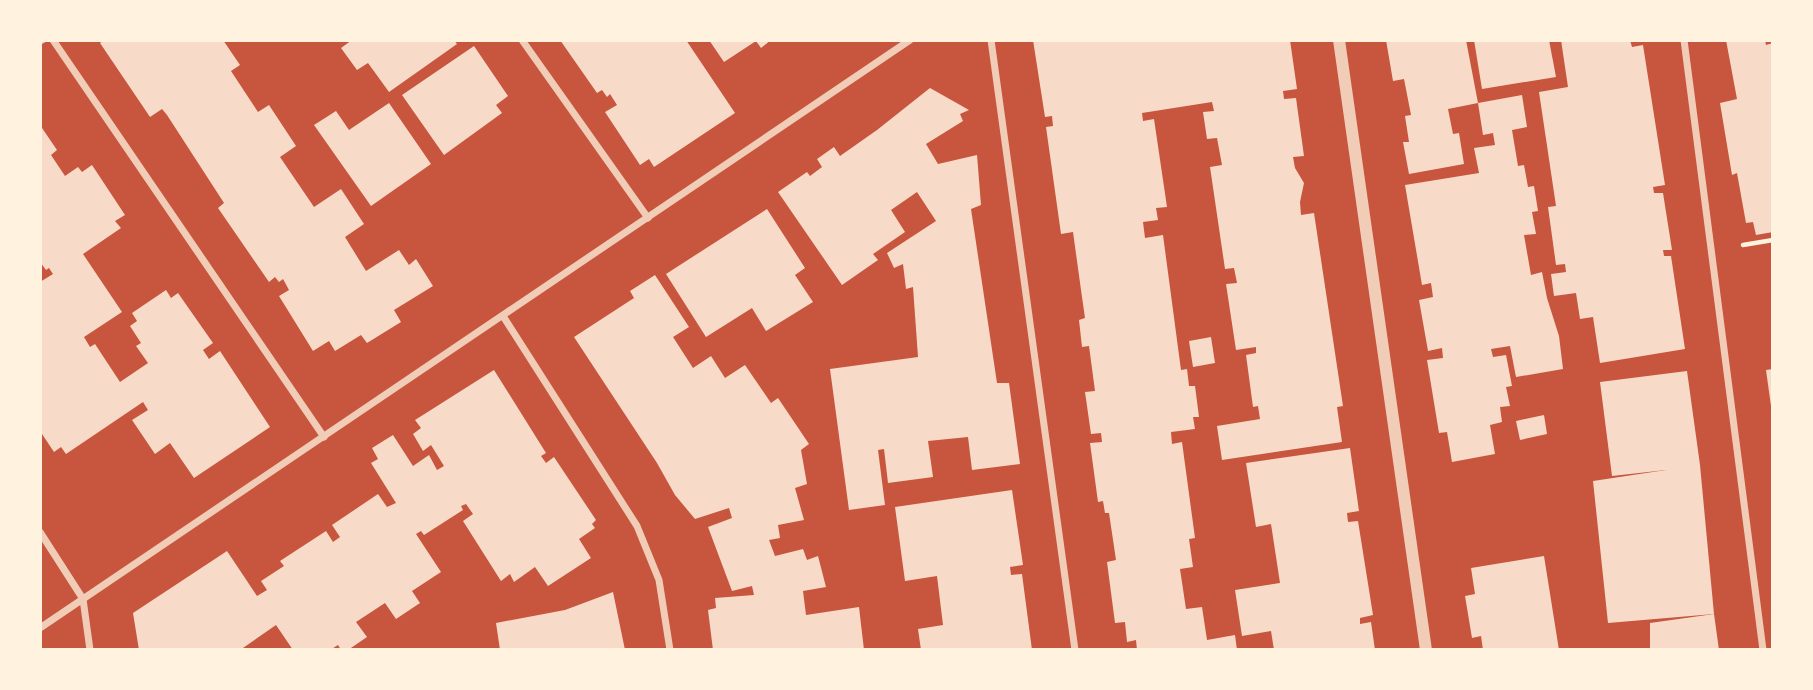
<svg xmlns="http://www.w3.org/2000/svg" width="1813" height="690" viewBox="0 0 1813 690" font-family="'Crimson Pro',serif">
<rect width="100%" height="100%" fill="#c8553d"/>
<!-- building -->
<g fill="#f7dbc8">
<polygon points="104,40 223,40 240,65 231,71 258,112 269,105 296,146 280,157 314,207 341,189 364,224 345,237 366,271 399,250 409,265 416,259 433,286 394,310 401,322 367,343 361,335 335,351 329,341 313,351 279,296 289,290 283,279 279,282 275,277 269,282 218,208 224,203 167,115 162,109 150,117 100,43"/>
<polygon points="352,40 454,40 457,44 389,92 368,63 357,70 341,48"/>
<polygon points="560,40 686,40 735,113 654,167 649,159 640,165 605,112 617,105 610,94 607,97 602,90 597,93"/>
<polygon points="709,40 771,40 761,48 756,41 724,62"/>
<polygon points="1033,40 1290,40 1297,89 1283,91 1284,99 1296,98 1304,156 1293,157 1295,168 1304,183 1300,202 1301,215 1314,213 1343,406 1337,407 1342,442 1222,460 1217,426 1260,419 1258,406 1253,407 1246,355 1256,353 1256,347 1236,350 1226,284 1237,283 1234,268 1225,269 1210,167 1222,165 1217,138 1207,139 1203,112 1214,111 1212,102 1142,113 1143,121 1154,119 1167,207 1156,208 1158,220 1143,222 1145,238 1163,235 1181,370 1187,369 1189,386 1195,386 1199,417 1193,417 1195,429 1171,432 1172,444 1182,442 1195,538 1189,539 1193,567 1180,569 1186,609 1202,607 1207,640 1235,635 1237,650 1137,650 1136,640 1127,642 1125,622 1115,623 1107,562 1116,560 1109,513 1105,513 1103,501 1098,502 1090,443 1102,442 1101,433 1091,434 1085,392 1095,391 1089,346 1082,347 1079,320 1085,318 1081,290 1073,232 1061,234 1046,127 1053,126 1052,116 1045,117"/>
<polygon points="1386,40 1466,40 1478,103 1448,109 1453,134 1459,133 1464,164 1409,174 1403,142 1409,142 1405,116 1411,115 1404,79 1393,81"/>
<polygon points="1474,40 1549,40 1556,77 1482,89"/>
<polygon points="1561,40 1630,40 1632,47 1643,45 1665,185 1653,187 1654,193 1663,193 1672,250 1663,250 1664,256 1671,256 1685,349 1600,363 1593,317 1580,319 1576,293 1554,296 1551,274 1566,272 1565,264 1556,265 1548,207 1556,206 1539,92 1568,87"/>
<polygon points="1726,40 1765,40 1766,45 1773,43 1773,232 1756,235 1753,222 1746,223 1737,173 1732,175 1720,103 1737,99"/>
<polygon points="474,46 508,96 496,105 502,113 444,155 402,95"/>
<polygon points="930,88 969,110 960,114 963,121 926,144 938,164 977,155 981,205 971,209 997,383 1009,383 1020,464 972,470 968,437 928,441 933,477 888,483 884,449 878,450 885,505 849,510 830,369 918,357 913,287 906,289 903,264 894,268 887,253 936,221 917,192 891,210 905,232 873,254 878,260 842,285 778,192 807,172 810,176 822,167 817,159 834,147 840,156 877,130"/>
<polygon points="1522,95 1527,127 1512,130 1518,166 1524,165 1528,187 1534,186 1538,211 1532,212 1536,234 1524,235 1531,275 1542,272 1547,298 1559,336 1563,369 1516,377 1510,346 1491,349 1493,357 1506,355 1512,386 1506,387 1510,406 1500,407 1502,422 1490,425 1495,454 1452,462 1447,432 1439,433 1427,360 1443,358 1442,348 1428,351 1419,300 1433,297 1431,283 1422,285 1405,185 1479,173 1474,148 1495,145 1493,133 1483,135 1478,103"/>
<polygon points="389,103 431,164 371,206 314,125 336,111 349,130"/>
<polygon points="40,125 57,150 51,155 65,176 78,167 82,172 92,165 125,215 115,221 121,228 83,254 122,312 84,337 90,347 95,344 120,382 148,363 136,346 141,343 130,326 137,321 132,313 166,290 171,298 178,293 213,343 203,350 209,359 220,351 270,427 194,478 170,443 155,454 132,420 148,410 143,402 66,454 61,447 54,452 40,431 40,282 53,274 49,268 46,270 40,262"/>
<polygon points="767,209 805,268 795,275 813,302 766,331 752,308 706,337 666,274"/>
<polygon points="655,275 689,327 673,337 693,368 711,356 725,378 745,365 771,403 778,398 809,444 801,450 807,484 795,488 804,520 778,525 780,538 769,540 775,556 803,549 807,560 818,556 826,587 803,591 806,615 859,607 864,650 713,650 708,610 716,608 715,598 754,595 752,586 732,591 708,527 732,518 729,508 695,519 675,495 657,463 574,337 634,298 630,291"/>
<polygon points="1211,337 1215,363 1193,367 1189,341"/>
<polygon points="1773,369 1773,406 1771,406 1766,370"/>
<polygon points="494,370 546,453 541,456 546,463 554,457 596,520 592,524 595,528 579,539 591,558 548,586 535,567 514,582 510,574 501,581 463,521 473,514 466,504 461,506 463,510 424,535 421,531 416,534 441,572 412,591 420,603 396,619 385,603 356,622 367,637 348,650 341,650 338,645 330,650 293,650 276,625 240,650 139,650 133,613 227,551 257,596 267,590 261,581 284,566 280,561 326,531 333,542 340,537 332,525 378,494 387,507 396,503 371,463 378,459 372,448 393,435 413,466 429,455 437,470 444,466 431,445 423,451 413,434 421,428 415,420"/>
<polygon points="1687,371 1700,465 1714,614 1719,650 1650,650 1650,623 1714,614 1608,623 1593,481 1666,470 1612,476 1600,382"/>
<polygon points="1544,415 1547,434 1520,440 1516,421"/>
<polygon points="1350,448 1359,511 1347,513 1348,522 1358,521 1373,615 1360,618 1360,624 1371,622 1375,650 1274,650 1271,631 1242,636 1235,590 1280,583 1271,524 1256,527 1246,463"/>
<polygon points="1012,490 1023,565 1010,567 1011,575 1022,574 1032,650 921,650 918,629 943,625 937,576 905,581 895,507"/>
<polygon points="1544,556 1559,650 1483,650 1481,636 1472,638 1465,596 1475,594 1471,568"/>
<polygon points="613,592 625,650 500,650 496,623 565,610"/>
</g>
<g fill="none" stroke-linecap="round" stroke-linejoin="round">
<!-- path -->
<polyline stroke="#fff3e0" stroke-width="4.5" points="1743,245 1773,240"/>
<!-- minor -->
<g stroke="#f1ccb7" stroke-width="7">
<polyline points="53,40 324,437"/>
<polyline points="522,40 648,218"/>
<polyline points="991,40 1075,650"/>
<polyline points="1684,40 1763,650"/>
<polyline points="40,41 42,40"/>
<polyline points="503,316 637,526 659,580 670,650"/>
<polyline points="40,532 83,599 90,650"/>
<polyline points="40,628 910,40"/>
</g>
<!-- tertiary -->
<polyline stroke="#f1ccb7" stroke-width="12" points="1339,40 1426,650"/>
</g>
<!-- border -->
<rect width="1813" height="690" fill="none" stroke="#fff3e0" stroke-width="84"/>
</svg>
